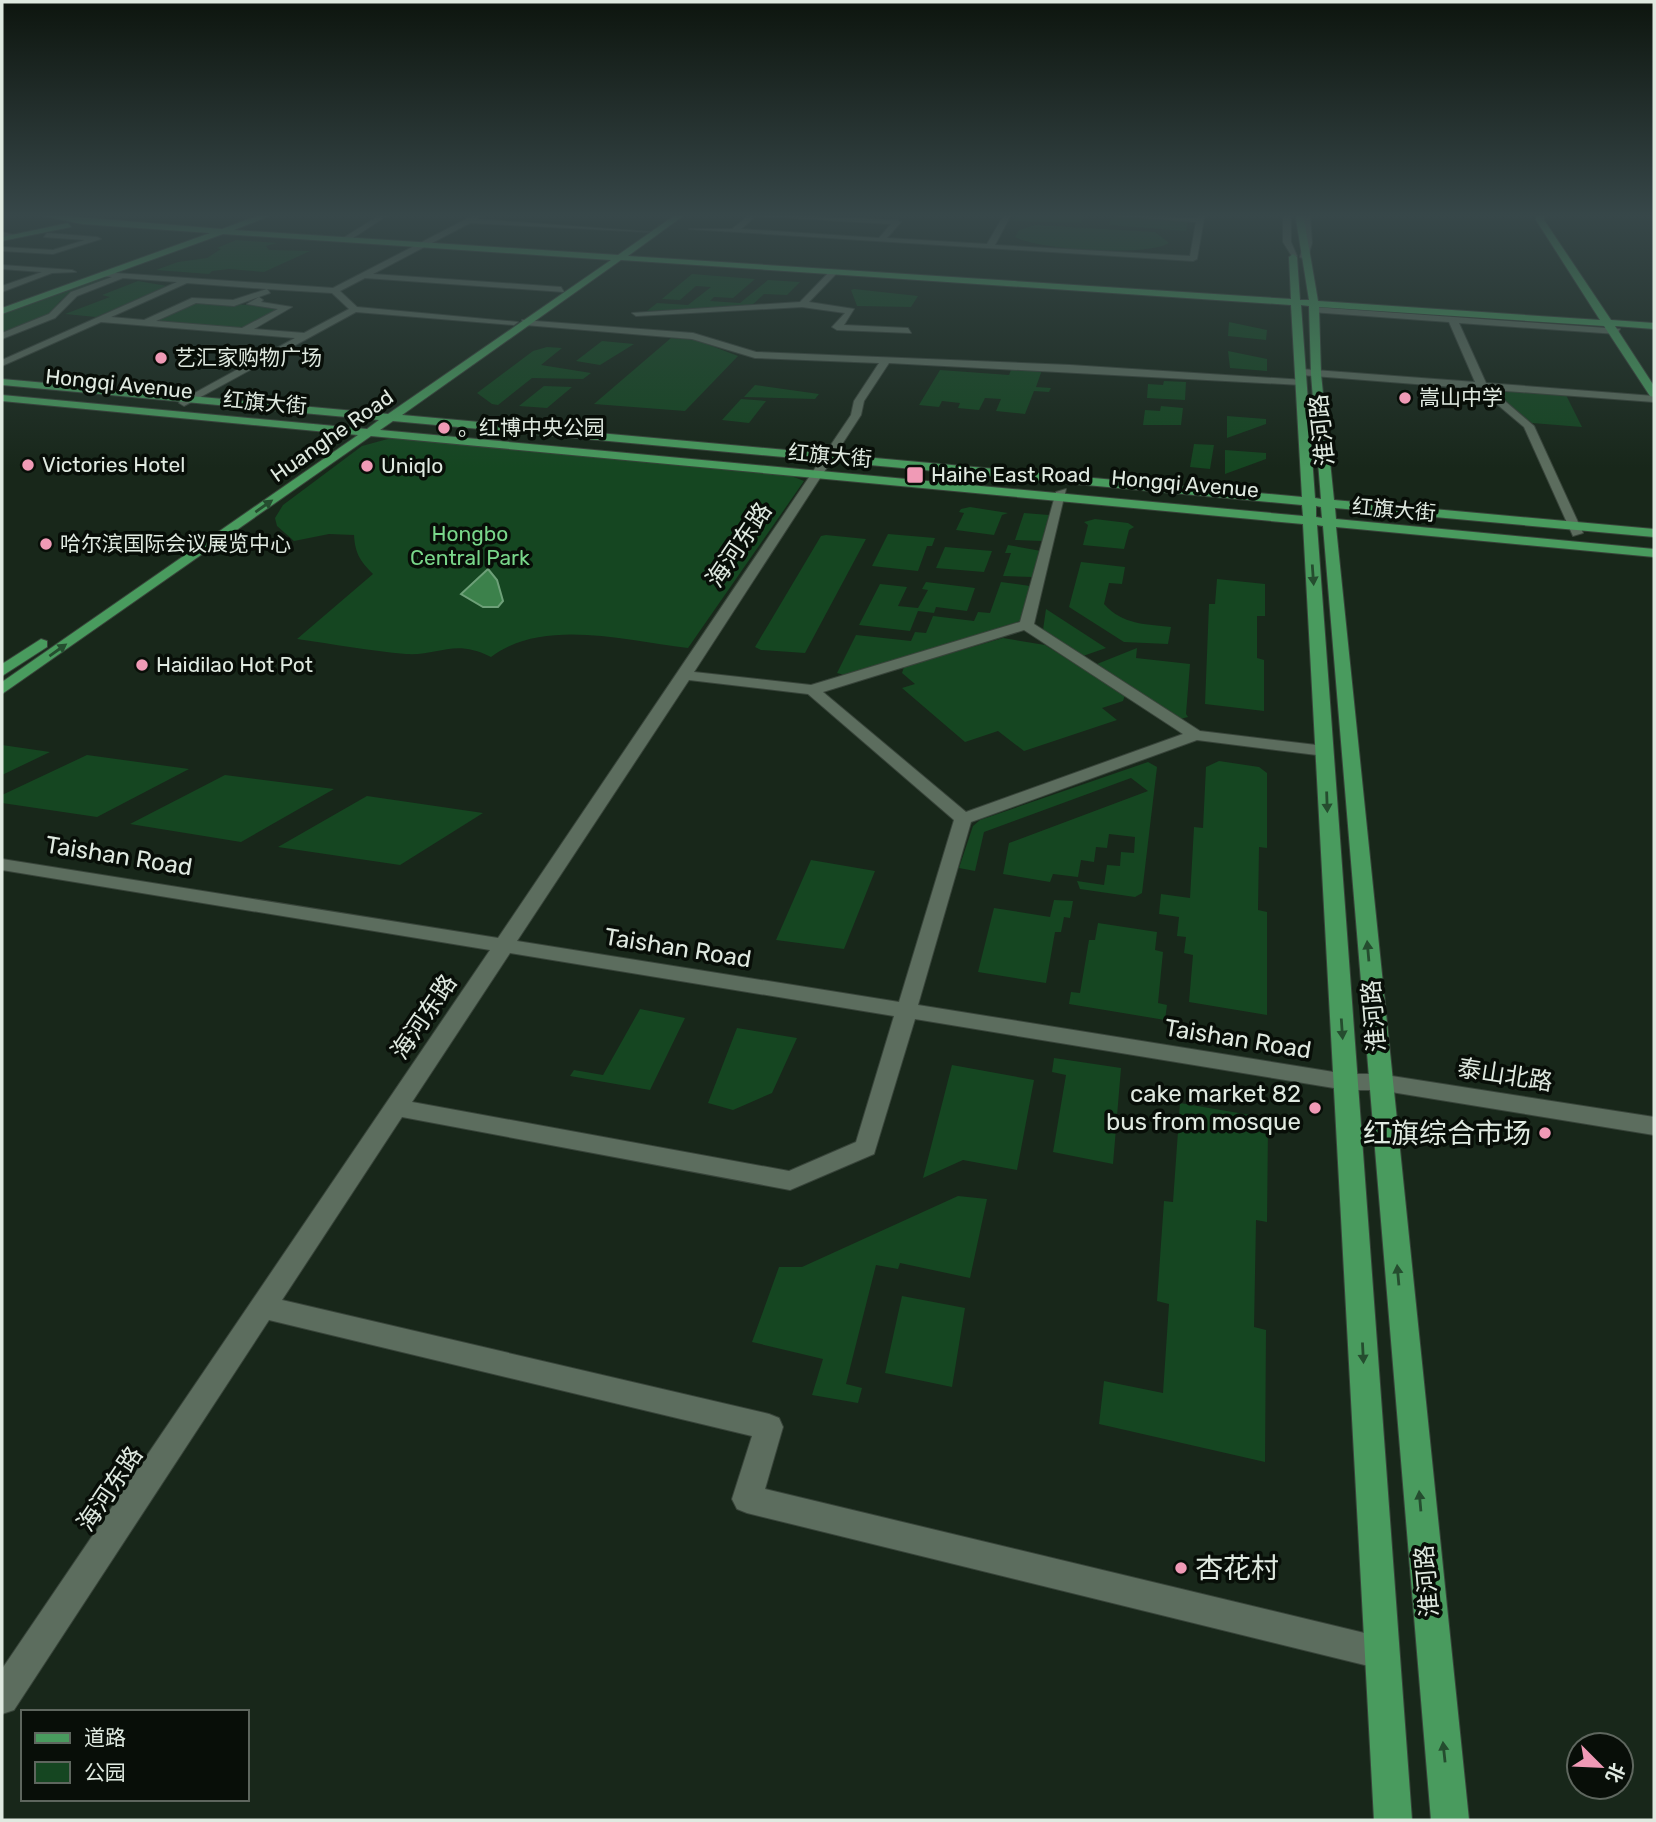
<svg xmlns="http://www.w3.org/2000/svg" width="1656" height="1822" viewBox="0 0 1656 1822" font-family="Rubik,'Noto Sans SC',sans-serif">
<rect width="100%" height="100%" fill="#18271a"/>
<!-- green -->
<g fill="#154621">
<polygon points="1018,213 1084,216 1081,223 1013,221"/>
<polygon points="1112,217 1188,221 1186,231 1109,225"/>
<path d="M 1035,225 L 1155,232 L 1169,243 C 1146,257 1038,250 1015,237 L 1019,230 Z"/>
<polygon points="236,240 277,243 266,246 269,250 310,251 264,272 229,269 212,271 209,274 156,270 178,262 207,258 221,249 217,248"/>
<polygon points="692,274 755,279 733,298 714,297 710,301 740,303 768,280 800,282 787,295 764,294 750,307 647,311 657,303 688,305 711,287 696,286 680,300 662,299"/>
<polygon points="100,277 117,277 71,294 60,301 50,314 2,333 2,313"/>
<polygon points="138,281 167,286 96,317 65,314 110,297 102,295"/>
<polygon points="854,289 918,296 911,307 857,306 851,290"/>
<polygon points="196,301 284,308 242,330 151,322"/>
<polygon points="1229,322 1267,330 1266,340 1228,336"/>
<polygon points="671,338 696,340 738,356 685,411 594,404"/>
<polygon points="602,341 634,344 600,365 576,361"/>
<polygon points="547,347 562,348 541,365 591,373 583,379 532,378 498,405 492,404 477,393 533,351"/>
<polygon points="1228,351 1267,359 1267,371 1230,368"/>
<polygon points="940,370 1009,375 1011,370 1042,370 1036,387 1051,388 1049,392 1034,391 1025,414 996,411 1001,399 985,398 979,410 958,408 960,403 942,401 939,407 919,405"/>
<polygon points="1164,381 1186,382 1185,400 1147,398 1148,384 1163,385"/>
<polygon points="755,385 819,394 815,399 744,397"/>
<polygon points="544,386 572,387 547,408 519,406"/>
<polygon points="1491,389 1566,395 1582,427 1532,423"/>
<polygon points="741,399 766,401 749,423 722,420"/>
<polygon points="1161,406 1183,408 1181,425 1143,425 1145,410 1160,411"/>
<polygon points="1227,416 1266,419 1266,424 1227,438"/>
<path d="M 395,437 L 789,475 L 804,481 L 688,648 C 627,641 544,617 491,657 C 454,638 439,656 406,654 C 370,651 333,644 297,639 L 373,574 C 360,561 355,553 354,535 L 329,534 L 294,541 L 277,526 L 275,518 L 283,505 L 362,446 Z"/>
<polygon points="1194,444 1214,445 1210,469 1190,467"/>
<polygon points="1225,450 1266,453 1266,459 1225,474"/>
<polygon points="970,507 1008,513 1002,515 994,535 956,530 964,513 959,512 961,509"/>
<polygon points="1024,513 1049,515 1042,541 1015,540"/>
<polygon points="1095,519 1128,523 1134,527 1129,530 1124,549 1083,545 1088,525 1084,522"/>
<polygon points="888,534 935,538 932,546 927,546 918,571 872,566"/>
<polygon points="826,535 866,539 805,653 761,650 755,647 821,536"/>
<polygon points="1008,545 1041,551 1033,577 1003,576 1011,553 1005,553"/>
<polygon points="945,547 992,551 984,572 936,568"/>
<path d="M 1081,562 L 1125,567 L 1122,584 L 1109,583 L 1104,604 C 1123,625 1145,624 1171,627 L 1168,644 L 1124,642 L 1069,607 Z"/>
<polygon points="1217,579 1265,584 1265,616 1257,616 1257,658 1264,660 1264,711 1205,704 1209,604 1215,604"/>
<polygon points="926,582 975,588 967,611 936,607 934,613 918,611 910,631 859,625 880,584 907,587 898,606 918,608 928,590 922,589"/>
<polygon points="1001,582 1030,586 1020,621 848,676 837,673 856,635 911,641 915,632 926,633 933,616 974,621 978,612 990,613"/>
<polygon points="1046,609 1106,648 1083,656 1043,630"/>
<polygon points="1003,638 1045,645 1125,695 1123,701 1102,708 1117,720 1024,751 998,731 965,742 902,688 915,684 902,673 904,667"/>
<polygon points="1137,648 1136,658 1190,664 1186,714 1188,717 1180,719 1097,664"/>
<polygon points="2,745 50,752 2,775"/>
<polygon points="87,755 189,769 97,817 2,803 2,795"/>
<polygon points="1219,761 1259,767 1267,773 1267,848 1259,847 1258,910 1267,912 1267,1015 1189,1002 1193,955 1184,953 1186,937 1177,936 1179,917 1159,914 1161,894 1190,898 1194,827 1203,828 1206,767"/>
<polygon points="1148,762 1157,767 1142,893 1135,897 1080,889 1077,881 1104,885 1107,865 1120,866 1121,852 1134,853 1135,837 1109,834 1107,848 1096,847 1094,862 1081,860 1078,877 1053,874 1050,882 1003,874 1009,843 1148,791 1131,778 984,832 975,871 959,868 973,826 980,820"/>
<polygon points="225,775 334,789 241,842 130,824"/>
<polygon points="367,796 483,813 400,865 278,847"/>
<polygon points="811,860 875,871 844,949 776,940"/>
<polygon points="1054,900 1073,901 1070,918 1064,917 1061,932 1055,932 1046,983 978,972 994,908 1050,917"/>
<polygon points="1098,923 1157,932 1155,950 1163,952 1158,1003 1167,1005 1165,1020 1069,1004 1071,992 1080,993 1089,940 1095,940"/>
<polygon points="640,1009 685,1018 650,1090 570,1076 574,1070 603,1075"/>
<polygon points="737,1028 797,1038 772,1093 733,1110 708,1103"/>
<polygon points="1054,1058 1121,1068 1113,1164 1053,1152 1066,1075 1052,1072"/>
<polygon points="952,1065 1034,1080 1017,1170 963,1160 923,1178"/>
<polygon points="1180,1103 1256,1116 1268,1124 1267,1222 1256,1220 1254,1327 1266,1330 1265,1462 1099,1424 1104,1381 1163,1393 1169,1304 1157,1301 1164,1201 1173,1202"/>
<polygon points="958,1196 987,1199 970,1278 900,1263 898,1269 876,1265 846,1384 862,1388 858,1403 812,1395 823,1359 752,1342 779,1267 802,1267"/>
<polygon points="902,1296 965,1308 952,1387 885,1373"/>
</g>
<!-- water -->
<polygon fill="#3c814b" stroke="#6da078" stroke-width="2" points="488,569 497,580 503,601 498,607 483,607 461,594"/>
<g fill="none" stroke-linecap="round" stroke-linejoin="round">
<!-- minor casing -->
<g stroke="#38443a" stroke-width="2">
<g id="minor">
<polygon points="383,213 391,213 347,242 340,240"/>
<path d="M 478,213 L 487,213 L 477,219 L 650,232 L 470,223 L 373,274 L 561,287 L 564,292 L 365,278 L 340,291 L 357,307 L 518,322 L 514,325 L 356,312 L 184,406 L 179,403 L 180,401 L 295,338 L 101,322 L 2,366 L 2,360 L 177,282 L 123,278 L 77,296 L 55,318 L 2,339 L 2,333 L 49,314 L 71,292 L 112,277 L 101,276 L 101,272 L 333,288 ZM 187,283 L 267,289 L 233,300 L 192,298 L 144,320 L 111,317 ZM 267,289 L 332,293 L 349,309 L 304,333 L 254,329 L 292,307 L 261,302 L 263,300 L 259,297 L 247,304 L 278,309 L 242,328 L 156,321 L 196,303 L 234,306 L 270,293 Z"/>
<path d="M 730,213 L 897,220 L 901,222 L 887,238 L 987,244 L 1005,213 L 1012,213 L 995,245 L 1190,256 L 1196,222 L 1076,213 L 1197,218 L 1197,213 L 1205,213 L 1197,259 L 1193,261 L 689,229 L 732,229 L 748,216 ZM 756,216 L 891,224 L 879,238 L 741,229 Z"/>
<polygon points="1283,213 1291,213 1291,242 1297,256 1293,258 1283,242"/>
<polygon points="1302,213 1310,213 1312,243 1308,257 1304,259 1300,257 1304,243"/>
<polygon points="2,232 15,235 16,237 12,239 2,236"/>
<polygon points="47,233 97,237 101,239 53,254 2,251 2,247 53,250 85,240 44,237"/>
<polygon points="2,265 72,270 76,272 52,273 2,292 2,286 42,272 2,269"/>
<polygon points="831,270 838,272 809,302 854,309 844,325 908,328 911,333 837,330 832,327 845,313 802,307 636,316 632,313 800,302"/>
<polygon points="1314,307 1620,329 1617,334 1459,323 1486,383 1654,396 1654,402 1492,390 1534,426 1583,533 1573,536 1524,427 1479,389 1301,375 1296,372 1301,369 1475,382 1449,322 1311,312"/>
<path d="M 522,320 L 693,333 L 756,352 L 1070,365 L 1305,380 L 1305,384 L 1301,385 L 889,363 L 864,401 L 861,415 L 694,672 L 811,685 L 1020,622 L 1056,492 L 1066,489 L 1034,624 L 1200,731 L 1325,746 L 1333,751 L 1325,756 L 1197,740 L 971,822 L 918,1005 L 1346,1074 L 1379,1074 L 1654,1117 L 1654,1135 L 1379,1090 L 1346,1090 L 915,1019 L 874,1154 L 790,1190 L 402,1117 L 282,1300 L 769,1414 L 779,1418 L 783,1427 L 765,1489 L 1381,1637 L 1392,1642 L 1397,1653 L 1392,1664 L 1381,1669 L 747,1513 L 737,1509 L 732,1499 L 752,1436 L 269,1320 L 14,1710 L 2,1714 L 2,1669 L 490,950 L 2,870 L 2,859 L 498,938 L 851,415 L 854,401 L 879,363 L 755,358 L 692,339 L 525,325 ZM 1024,630 L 1183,734 L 966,812 L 823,692 ZM 689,680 L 808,694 L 954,820 L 899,1002 L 517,941 ZM 510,953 L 894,1016 L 856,1142 L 789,1171 L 412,1102 Z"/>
</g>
</g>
<!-- major casing -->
<g stroke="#38443a" stroke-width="2">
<g id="major">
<path d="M 29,213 L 222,229 L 265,213 L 277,213 L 234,230 L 618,255 L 678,213 L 687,213 L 628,256 L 1291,299 L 1289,257 L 1293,254 L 1297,257 L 1300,300 L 1309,300 L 1295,213 L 1303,213 L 1318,301 L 1600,320 L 1536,220 L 1536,213 L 1544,213 L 1544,220 L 1611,320 L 1654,323 L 1654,329 L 1615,326 L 1654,386 L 1654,397 L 1650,396 L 1604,326 L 1319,307 L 1321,374 L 1334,500 L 1654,529 L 1654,537 L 1335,508 L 1336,519 L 1654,549 L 1654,557 L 1336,527 L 1469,1820 L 1431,1820 L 1323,526 L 1317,525 L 1412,1820 L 1374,1820 L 1303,524 L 371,436 L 2,694 L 2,682 L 358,435 L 2,401 L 2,395 L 367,429 L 379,420 L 2,385 L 2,379 L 388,414 L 611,260 L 223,234 L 2,314 L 2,308 L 210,233 L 82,224 ZM 621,260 L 1291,305 L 1302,497 L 402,415 ZM 1301,305 L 1309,306 L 1311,374 L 1321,499 L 1315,498 ZM 393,421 L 1302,505 L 1303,516 L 380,430 ZM 1316,506 L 1321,507 L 1322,518 L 1316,517 Z"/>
<polygon points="68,223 71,227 2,241 2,237"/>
<polygon points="41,639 47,641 47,647 2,676 2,664"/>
</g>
</g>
<!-- minor -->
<use href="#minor" fill="#5c6d5e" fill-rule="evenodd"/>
<!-- major -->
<use href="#major" fill="#499b5e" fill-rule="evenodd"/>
</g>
<!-- one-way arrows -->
<defs><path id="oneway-solid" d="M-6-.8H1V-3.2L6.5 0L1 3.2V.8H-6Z" transform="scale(1.75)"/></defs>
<g fill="#254d2f">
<use href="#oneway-solid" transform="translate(264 506) rotate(-35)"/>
<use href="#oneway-solid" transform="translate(1313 575) rotate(86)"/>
<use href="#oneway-solid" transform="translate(58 650) rotate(-35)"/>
<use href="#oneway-solid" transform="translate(1327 802) rotate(88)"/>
<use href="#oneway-solid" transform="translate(1368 951) rotate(-95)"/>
<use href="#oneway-solid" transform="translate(1342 1029) rotate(86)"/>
<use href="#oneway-solid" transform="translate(1398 1275) rotate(-95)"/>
<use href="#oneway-solid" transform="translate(1363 1353) rotate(87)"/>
<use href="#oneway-solid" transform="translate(1420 1501) rotate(-95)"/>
<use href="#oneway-solid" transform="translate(1444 1752) rotate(-96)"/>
</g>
<!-- sky -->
<linearGradient id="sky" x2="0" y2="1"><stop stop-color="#0d150e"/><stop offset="0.46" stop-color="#374749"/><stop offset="1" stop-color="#374749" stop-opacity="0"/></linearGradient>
<rect width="1656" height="468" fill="url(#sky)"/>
<!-- markers -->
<g fill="#f09ab6" stroke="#080e08" stroke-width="2.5">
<circle cx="161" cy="358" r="7"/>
<circle cx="1405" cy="398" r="7"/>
<circle cx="444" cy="428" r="7"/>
<circle cx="28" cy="465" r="7"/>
<circle cx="367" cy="466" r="7"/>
<rect x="906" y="466" width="18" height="18" rx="3.5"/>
<circle cx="46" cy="544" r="7"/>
<circle cx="142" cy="665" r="7"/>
<circle cx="1315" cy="1108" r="7"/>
<circle cx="1545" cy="1133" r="7"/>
<circle cx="1181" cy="1568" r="7"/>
</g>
<g text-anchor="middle" stroke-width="7" stroke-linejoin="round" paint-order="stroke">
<!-- far-poi labels -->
<g font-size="21" fill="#dfe9e0" stroke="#080e08" text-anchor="start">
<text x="175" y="365">艺汇家购物广场</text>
<text x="1419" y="405">嵩山中学</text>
<text x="458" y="435">。红博中央公园</text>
<text x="42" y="472">Victories Hotel</text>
<text x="381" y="473">Uniqlo</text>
<text x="931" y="482">Haihe East Road</text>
<text x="60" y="551">哈尔滨国际会议展览中心</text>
<text x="156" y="672">Haidilao Hot Pot</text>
</g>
<!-- far-street labels -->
<g font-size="21" fill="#dfe9e0" stroke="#080e08">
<text transform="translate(119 384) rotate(6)" y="7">Hongqi Avenue</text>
<text transform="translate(265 403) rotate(5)" y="7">红旗大街</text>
<text transform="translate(332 436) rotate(-35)" y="7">Huanghe Road</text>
<text transform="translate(830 456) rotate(5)" y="7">红旗大街</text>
<text transform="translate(1185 484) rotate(5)" y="7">Hongqi Avenue</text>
<text transform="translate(1394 510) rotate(5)" y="7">红旗大街</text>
</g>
<!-- far-park labels -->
<g font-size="21" fill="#79d78a" stroke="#080e08">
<text x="470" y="541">Hongbo<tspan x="470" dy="24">Central Park</tspan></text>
</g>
<!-- street labels -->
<g font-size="24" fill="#dfe9e0" stroke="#080e08">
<text transform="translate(1322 430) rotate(-96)" y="8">淮河路</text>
<text transform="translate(739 545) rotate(-56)" y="8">海河东路</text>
<text transform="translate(119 856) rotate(9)" y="8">Taishan Road</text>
<text transform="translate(678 948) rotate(9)" y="8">Taishan Road</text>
<text transform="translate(1374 1016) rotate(-95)" y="8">淮河路</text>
<text transform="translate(424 1017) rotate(-56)" y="8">海河东路</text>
<text transform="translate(1238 1039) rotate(9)" y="8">Taishan Road</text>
<text transform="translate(1505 1075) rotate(9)" y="8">泰山北路</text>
<text transform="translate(110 1489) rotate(-56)" y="8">海河东路</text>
<text transform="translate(1427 1581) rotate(-95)" y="8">淮河路</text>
</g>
<!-- poi labels -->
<g font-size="24" fill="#dfe9e0" stroke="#080e08" text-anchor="end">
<text x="1301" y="1102">cake market 82<tspan x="1301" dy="28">bus from mosque</tspan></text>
</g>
<!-- near-poi labels -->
<g font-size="28" fill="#dfe9e0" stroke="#080e08" text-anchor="end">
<text x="1531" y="1143">红旗综合市场</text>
<text x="1195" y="1578" text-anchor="start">杏花村</text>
</g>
</g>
<!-- border -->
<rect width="1656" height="1822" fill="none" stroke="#dfe9e0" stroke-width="7"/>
<!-- legend -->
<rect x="21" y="1710" width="228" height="91" fill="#080e08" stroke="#5e665e" stroke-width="2"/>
<rect x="35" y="1733" width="35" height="10" fill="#499b5e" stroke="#5e665e" stroke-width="2"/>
<text x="84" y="1745" font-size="21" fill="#dfe9e0">道路</text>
<rect x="35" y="1762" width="35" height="21" fill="#154621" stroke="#5e665e" stroke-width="2"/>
<text x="84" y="1780" font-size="21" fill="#dfe9e0">公园</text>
<!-- north arrow -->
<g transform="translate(1600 1766) rotate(114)"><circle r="33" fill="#080e08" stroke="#5e665e" stroke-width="2"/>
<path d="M0-5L12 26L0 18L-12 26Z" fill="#f09ab6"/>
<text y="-10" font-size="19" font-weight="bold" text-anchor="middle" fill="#dfe9e0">北</text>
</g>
</svg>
